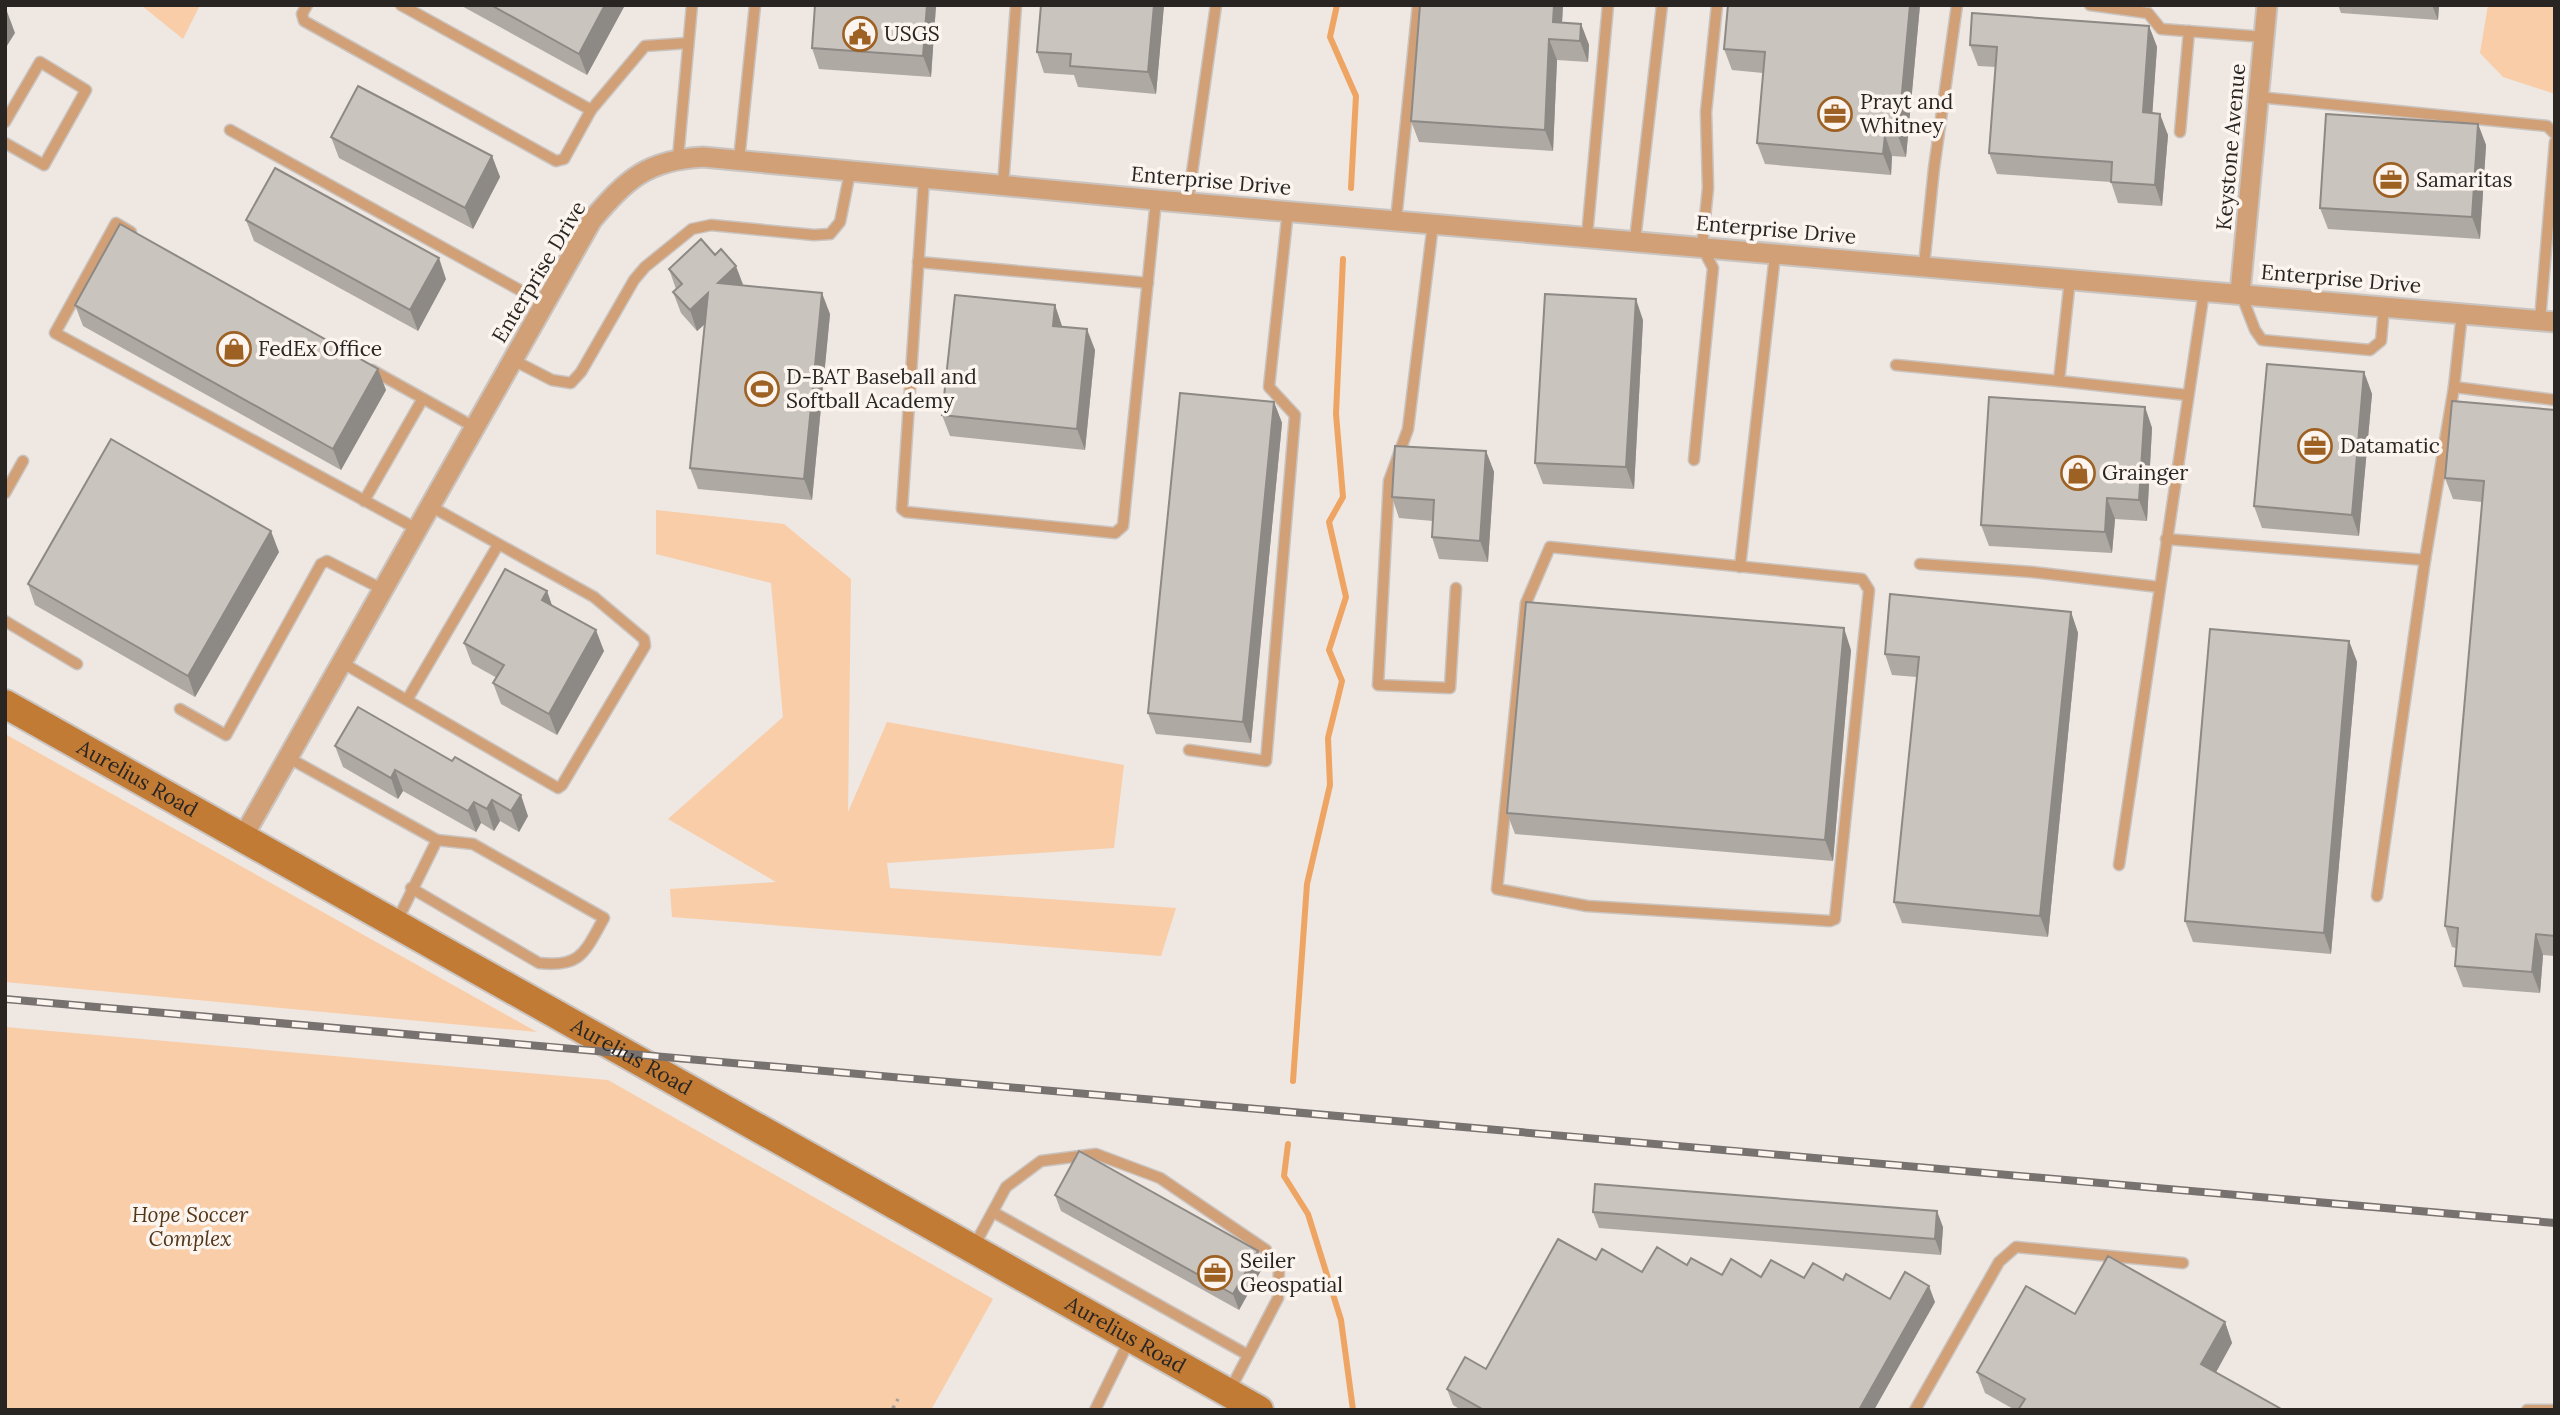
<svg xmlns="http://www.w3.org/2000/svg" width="2560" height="1415" viewBox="0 0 2560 1415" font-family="Lora,serif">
<rect width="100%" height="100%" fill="#eee7e2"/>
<!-- green -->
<g fill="#f8cda8">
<polygon points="141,5 200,5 183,39"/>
<polygon points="2488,5 2555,5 2555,94 2503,77 2480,53"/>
<polygon points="656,510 784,524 851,579 848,812 887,722 1124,765 1114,848 887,863 890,888 1176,908 1161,956 672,917 670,889 776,882 668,819 783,717 771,583 656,554"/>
<polygon points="5,734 537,1032 5,982"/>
<polygon points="5,1027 608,1080 993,1299 931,1410 5,1410"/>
</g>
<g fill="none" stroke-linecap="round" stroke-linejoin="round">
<!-- stream -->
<g stroke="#eea564" stroke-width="6">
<polyline points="1337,5 1330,37 1356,96 1351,188"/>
<polyline points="1293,1081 1307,884 1330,785 1328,738 1342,681 1329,650 1346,597 1329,522 1343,497 1336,414 1343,259"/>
<polyline points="1288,1144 1284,1176 1308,1214 1341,1320 1353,1410"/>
</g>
<!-- lane casing -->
<g stroke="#cac4c0" stroke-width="13">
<g id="lane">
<polyline points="307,5 302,14 304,21 556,161 564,159 591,110 645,46 688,43"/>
<polyline points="401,5 591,110"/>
<polyline points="2090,5 2148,13 2161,29 2264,37"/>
<polyline points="2258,97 2547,126 2555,134"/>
<polyline points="5,122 40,62 86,90 44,165 5,143"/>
<polyline points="230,130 545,304"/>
<polyline points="2180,132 2189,31"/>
<polyline points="678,158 692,5"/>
<polyline points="739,160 755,5"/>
<polyline points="924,179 902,509 906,512 1115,533 1123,526 1156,200"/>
<polyline points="1003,186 1016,5"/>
<polyline points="1188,201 1216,5"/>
<polyline points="1396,220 1418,5"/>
<polyline points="1433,224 1408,429 1389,481 1378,685 1450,688 1456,588"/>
<polyline points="131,232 116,223 55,333 417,529"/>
<polyline points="1587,236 1608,5"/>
<polyline points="1635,240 1662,5"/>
<polyline points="918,262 1148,283"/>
<polyline points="1924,265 1934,168 1957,5"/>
<polyline points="2070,279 2059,381 2187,395"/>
<polyline points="2241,294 2255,330 2262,340 2370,350 2381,341 2384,307"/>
<polyline points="2540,320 2555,142"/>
<polyline points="513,360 552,380 571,383 581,372 634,280 645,267 692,229 711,225 814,235 830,234 840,222 850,172"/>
<polyline points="1896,365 2059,381"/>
<polyline points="372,370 476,428"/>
<polyline points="2454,387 2555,400"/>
<polyline points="1694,460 1713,268 1702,247 1708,188 1706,112 1717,5"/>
<polyline points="5,493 23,461"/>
<polyline points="364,501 422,400"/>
<polyline points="2166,539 2425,560"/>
<polygon points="1550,547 1862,579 1869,590 1835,919 1830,921 1587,906 1497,889 1526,603"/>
<polyline points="1920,564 2032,572 2159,587"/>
<polyline points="1740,567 1775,255"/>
<polyline points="5,621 77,664"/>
<polyline points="341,662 558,788 562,785 645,646 644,639 594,597 430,506"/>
<polyline points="407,700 498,545"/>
<polyline points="180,709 226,735 321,564 327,561 382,589"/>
<polyline points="1189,750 1266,761 1295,415 1269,387 1288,210"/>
<polyline points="287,757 437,840 397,921"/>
<polyline points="2119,865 2204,291"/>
<path d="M 411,888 L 539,963 C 582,968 585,951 604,918 L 473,844 L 437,840"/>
<polyline points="2377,896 2425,560 2454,387 2462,313"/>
<polyline points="993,1212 1248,1355"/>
<polyline points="973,1248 1006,1187 1041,1161 1096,1154 1160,1178 1266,1250 1279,1269 1278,1298 1230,1390"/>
<polyline points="1095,1410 1129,1341"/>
<polyline points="1915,1410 1999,1262 2016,1247 2183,1263"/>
<polyline points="2527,1410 2554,1410"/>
</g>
</g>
<!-- street casing -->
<g stroke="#cac4c0" stroke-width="23">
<g id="street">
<polyline points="2240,293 2267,5"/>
<path d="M 243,837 L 592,220 C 627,179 647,160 703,157 L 1156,200 L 2555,322"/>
</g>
</g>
<!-- secondary casing -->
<g stroke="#cac4c0" stroke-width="32">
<g id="secondary">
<path id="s1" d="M 5,704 L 1259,1410"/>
</g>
</g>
<!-- path -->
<polyline stroke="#a8a29e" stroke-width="3.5" stroke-dasharray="5 5" stroke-linecap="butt" points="892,1410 898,1399"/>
<!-- lane -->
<use href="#lane" stroke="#d1a077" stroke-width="10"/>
<!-- street -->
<use href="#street" stroke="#d1a077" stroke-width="19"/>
<!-- secondary -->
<use href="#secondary" stroke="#c27b35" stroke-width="28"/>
<!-- rail casing -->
<g stroke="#77726f" stroke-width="8">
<polyline id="rail" points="5,999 2555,1223"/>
</g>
<!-- rail -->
<use href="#rail" stroke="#fcf5ef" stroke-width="5" stroke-dasharray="16" stroke-linecap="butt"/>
</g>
<!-- wall -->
<g fill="#aea9a3">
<polygon points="460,5 625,5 587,75"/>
<polygon points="936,5 931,77 819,69 812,48"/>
<polygon points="1164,5 1156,94 1078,87 1074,75 1044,73 1037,52"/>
<polygon points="1420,5 1563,5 1562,23 1581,24 1589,45 1588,62 1557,60 1553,151 1419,142 1411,121"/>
<polygon points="1728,5 1920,5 1906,157 1892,156 1891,175 1765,164 1757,143 1763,73 1732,70 1724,49"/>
<polygon points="2338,5 2439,5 2438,20 2341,13"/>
<polygon points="2149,26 2157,47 2152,113 2168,135 2162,206 2118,203 2111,182 1997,174 1989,153 1996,67 1978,66 1970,45"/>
<polygon points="2478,124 2486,145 2480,239 2328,229 2320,208"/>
<polygon points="331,137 492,156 500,177 473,229 339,158"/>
<polygon points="246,220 446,279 418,331 254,241"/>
<polygon points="669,269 743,285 830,314 812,500 698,489 690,468 705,324 697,331 681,313 673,292 676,289"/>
<polygon points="75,305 386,390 341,470 83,326"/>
<polygon points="1055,305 1062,327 1095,350 1085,450 950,436 942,415"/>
<polygon points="1643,320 1634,489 1543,484 1535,463"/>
<polygon points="2364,372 2372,394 2359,536 2262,528 2254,506"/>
<polygon points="1274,402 1282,423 1251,743 1156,734 1148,713"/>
<polygon points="2145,407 2152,428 2147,521 2115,519 2112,553 1989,546 1981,525"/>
<polygon points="2555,410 2555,956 2543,955 2540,993 2463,987 2455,966 2456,948 2452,947 2445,926 2482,502 2453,499 2445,478"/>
<polygon points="1486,451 1494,472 1488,562 1439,559 1432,537 1433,521 1399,518 1392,497"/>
<polygon points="279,552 195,697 35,605 28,584"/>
<polygon points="547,591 552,605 604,651 557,735 501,704 493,683 497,678 472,664 464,643"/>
<polygon points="2071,612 2078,633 2048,937 1902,923 1894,902 1917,677 1892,675 1885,654"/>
<polygon points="2349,641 2357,662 2331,954 2193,942 2185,921"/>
<polygon points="1851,650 1833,861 1515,834 1507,813"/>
<polygon points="358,707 528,816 519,832 500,821 494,831 481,823 476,832 403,791 398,799 343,767 335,746"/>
<polygon points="1055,1195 1258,1251 1263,1267 1239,1310 1061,1211"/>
<polygon points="1593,1212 1943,1227 1941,1255 1599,1228"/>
<polygon points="1596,1260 1642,1272 1687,1265 1722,1275 1843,1280 1890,1299 1935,1302 1874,1410 1461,1410 1453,1405 1447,1389 1486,1369"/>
<polygon points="2075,1314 2225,1322 2232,1343 2216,1372 2283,1410 2015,1410 1985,1393 1977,1372"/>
</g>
<!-- shaded-wall -->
<g fill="#8d8985">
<polygon points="605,5 625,5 587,75 579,54"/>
<polygon points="927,5 936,5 931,77 923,56"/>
<polygon points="1154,5 1164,5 1156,94 1148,72"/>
<polygon points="1554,5 1563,5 1561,39 1553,22"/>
<polygon points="1910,5 1920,5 1906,157 1898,136"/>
<polygon points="2432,5 2439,5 2438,20"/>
<polygon points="5,6 15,33 5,49"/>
<polygon points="1581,24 1589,45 1588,62 1580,41"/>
<polygon points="2149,26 2157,47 2151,133 2143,112"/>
<polygon points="1549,39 1557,60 1553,151 1545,130"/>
<polygon points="2160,114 2168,135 2162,206 2155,185"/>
<polygon points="2478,124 2486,145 2480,239 2472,217"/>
<polygon points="1885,135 1892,156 1891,175 1883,154"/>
<polygon points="492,156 500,177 473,229 465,208"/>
<polygon points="439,258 446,279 418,331 410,310"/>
<polygon points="736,266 744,287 718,283"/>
<polygon points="708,293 716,314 697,331 690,310"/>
<polygon points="822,293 830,314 812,500 804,479"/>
<polygon points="1636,299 1643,320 1634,489 1626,467"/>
<polygon points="1055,305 1062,326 1060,347 1053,326"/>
<polygon points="1087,329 1095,350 1085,450 1077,429"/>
<polygon points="378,369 386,390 341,470 333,449"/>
<polygon points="2364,372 2372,394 2359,536 2352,515"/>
<polygon points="1274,402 1282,423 1251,743 1243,722"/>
<polygon points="2145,407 2152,428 2147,521 2139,500"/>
<polygon points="1486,451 1494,472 1488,562 1480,541"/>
<polygon points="2107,498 2115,519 2112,553 2105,532"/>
<polygon points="271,531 279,552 195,697 188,676"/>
<polygon points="547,591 554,612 542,600"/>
<polygon points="2071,612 2078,633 2048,937 2040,916"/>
<polygon points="1844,628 1851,650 1833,861 1825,840"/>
<polygon points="596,630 604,651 557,735 549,714"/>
<polygon points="2349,641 2357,662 2331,954 2324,933"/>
<polygon points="395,770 403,791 398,799 391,778"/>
<polygon points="521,795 528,816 519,832 511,811"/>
<polygon points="492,800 500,821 494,831 487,809"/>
<polygon points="474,802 481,823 476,832 468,811"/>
<polygon points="2536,934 2543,955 2540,993 2532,972"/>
<polygon points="1937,1211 1943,1227 1941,1255 1935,1239"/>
<polygon points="1258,1251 1263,1267 1239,1310 1233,1294"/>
<polygon points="1929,1286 1935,1302 1874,1410 1859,1410"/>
<polygon points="2225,1322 2232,1343 2209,1385 2201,1364"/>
</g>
<!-- building -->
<g fill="#cac4be" stroke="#8d8985" stroke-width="2">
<polygon points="491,5 605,5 579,54"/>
<polygon points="815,5 927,5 923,56 812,48"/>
<polygon points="1041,5 1154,5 1148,72 1070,66 1071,54 1037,52"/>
<polygon points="1420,5 1554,5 1553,22 1581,24 1580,41 1549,39 1545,130 1411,121"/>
<polygon points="1728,5 1910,5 1898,136 1885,135 1883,154 1757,143 1765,52 1724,49"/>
<polygon points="1972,13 2149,26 2143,112 2160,114 2155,185 2111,182 2112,162 1989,153 1997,47 1970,45"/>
<polygon points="358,86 492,156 465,208 331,137"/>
<polygon points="2326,114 2478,124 2472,217 2320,208"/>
<polygon points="275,168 439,258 410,310 246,220"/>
<polygon points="120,224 378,369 333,449 75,305"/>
<polygon points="701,239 715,255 721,249 736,266 718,283 822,293 804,479 690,468 708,293 690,310 673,292 682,284 669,269"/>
<polygon points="1545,294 1636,299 1626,467 1535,463"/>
<polygon points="955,295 1055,305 1053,326 1087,329 1077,429 942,415"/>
<polygon points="2267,364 2364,372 2352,515 2254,506"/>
<polygon points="1180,393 1274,402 1243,722 1148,713"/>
<polygon points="1989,397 2145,407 2139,500 2107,498 2105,532 1981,525"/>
<polygon points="2452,401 2555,410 2555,936 2536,934 2532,972 2455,966 2458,928 2445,926 2484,481 2445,478"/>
<polygon points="111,439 271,531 188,676 28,584"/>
<polygon points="1395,446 1486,451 1480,541 1432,537 1434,500 1392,497"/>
<polygon points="505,569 547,591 542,600 596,630 549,714 493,683 504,665 464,643"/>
<polygon points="1890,594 2071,612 2040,916 1894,902 1919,657 1885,654"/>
<polygon points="1526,602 1844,628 1825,840 1507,813"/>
<polygon points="2210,629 2349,641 2324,933 2185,921"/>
<polygon points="358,707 452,761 455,757 521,795 511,811 492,800 487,809 474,802 468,811 395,770 391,778 335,746"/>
<polygon points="1079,1151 1258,1251 1233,1294 1055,1195"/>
<polygon points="1595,1184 1937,1211 1935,1239 1593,1212"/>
<polygon points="1558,1239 1596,1260 1602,1249 1642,1272 1657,1247 1687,1265 1691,1258 1722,1275 1731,1259 1761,1277 1771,1260 1804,1278 1813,1263 1843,1280 1846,1274 1890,1299 1905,1272 1929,1286 1859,1410 1484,1410 1447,1389 1465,1357 1486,1369"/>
<polygon points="2108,1256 2225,1322 2201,1364 2283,1410 2018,1410 2025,1399 1977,1372 2026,1286 2075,1314"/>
</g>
<!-- icons -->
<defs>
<g id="civic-ring" transform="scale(1.75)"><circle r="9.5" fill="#fcf5ef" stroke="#9d6124" stroke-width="1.5"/><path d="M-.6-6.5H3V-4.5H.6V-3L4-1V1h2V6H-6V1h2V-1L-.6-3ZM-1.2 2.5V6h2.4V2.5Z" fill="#9d6124"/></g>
<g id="office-ring" transform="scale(1.75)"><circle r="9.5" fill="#fcf5ef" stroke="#9d6124" stroke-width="1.5"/><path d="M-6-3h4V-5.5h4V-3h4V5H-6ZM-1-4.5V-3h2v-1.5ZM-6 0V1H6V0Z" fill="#9d6124"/></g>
<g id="shop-ring" transform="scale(1.75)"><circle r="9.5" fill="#fcf5ef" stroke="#9d6124" stroke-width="1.5"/><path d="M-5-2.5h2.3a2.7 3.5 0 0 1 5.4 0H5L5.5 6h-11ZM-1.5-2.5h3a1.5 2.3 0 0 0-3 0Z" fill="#9d6124"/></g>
<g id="stadium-ring" transform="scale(1.75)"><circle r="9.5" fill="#fcf5ef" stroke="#9d6124" stroke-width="1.5"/><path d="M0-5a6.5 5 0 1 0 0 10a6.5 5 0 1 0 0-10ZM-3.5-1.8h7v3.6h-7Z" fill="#9d6124"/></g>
</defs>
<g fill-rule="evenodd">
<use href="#civic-ring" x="860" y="34"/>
<use href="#office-ring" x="1835" y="114"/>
<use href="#office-ring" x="2391" y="180"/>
<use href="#shop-ring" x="234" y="349"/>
<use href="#stadium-ring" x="762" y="389"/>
<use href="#office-ring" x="2315" y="446"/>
<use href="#shop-ring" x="2078" y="473"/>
<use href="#office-ring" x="1215" y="1273"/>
</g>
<g text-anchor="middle" stroke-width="7" stroke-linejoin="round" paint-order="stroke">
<!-- poi labels -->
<g font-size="21" fill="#282523" stroke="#fcf5ef" text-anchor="start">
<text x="884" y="41">USGS</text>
<text x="1860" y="109">Prayt and<tspan x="1860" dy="24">Whitney</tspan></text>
<text x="2416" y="187">Samaritas</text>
<text x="258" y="356">FedEx Office</text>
<text x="786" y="384">D-BAT Baseball and<tspan x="786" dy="24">Softball Academy</tspan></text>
<text x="2340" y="453">Datamatic</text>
<text x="2102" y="480">Grainger</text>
<text x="1240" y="1268">Seiler<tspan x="1240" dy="24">Geospatial</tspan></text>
</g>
<!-- street labels -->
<g font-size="21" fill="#282523" stroke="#fcf5ef">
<text transform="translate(2231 147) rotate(-85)" y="7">Keystone Avenue</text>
<text transform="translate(1211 181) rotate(5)" y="7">Enterprise Drive</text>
<text transform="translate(1776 230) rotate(5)" y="7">Enterprise Drive</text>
<text transform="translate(539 272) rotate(-59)" y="7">Enterprise Drive</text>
<text transform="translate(2341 279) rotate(5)" y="7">Enterprise Drive</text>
<text dy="7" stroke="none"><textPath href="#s1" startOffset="152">Aurelius Road</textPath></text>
<text dy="7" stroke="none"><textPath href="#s1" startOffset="719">Aurelius Road</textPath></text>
<text dy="7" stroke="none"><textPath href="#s1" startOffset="1286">Aurelius Road</textPath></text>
</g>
<!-- park labels -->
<g font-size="21" font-style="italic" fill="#533519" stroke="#fcf5ef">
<text x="190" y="1222">Hope Soccer<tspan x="190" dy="24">Complex</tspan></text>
</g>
</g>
<!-- border -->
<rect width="2560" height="1415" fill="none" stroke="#282523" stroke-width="14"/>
</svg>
